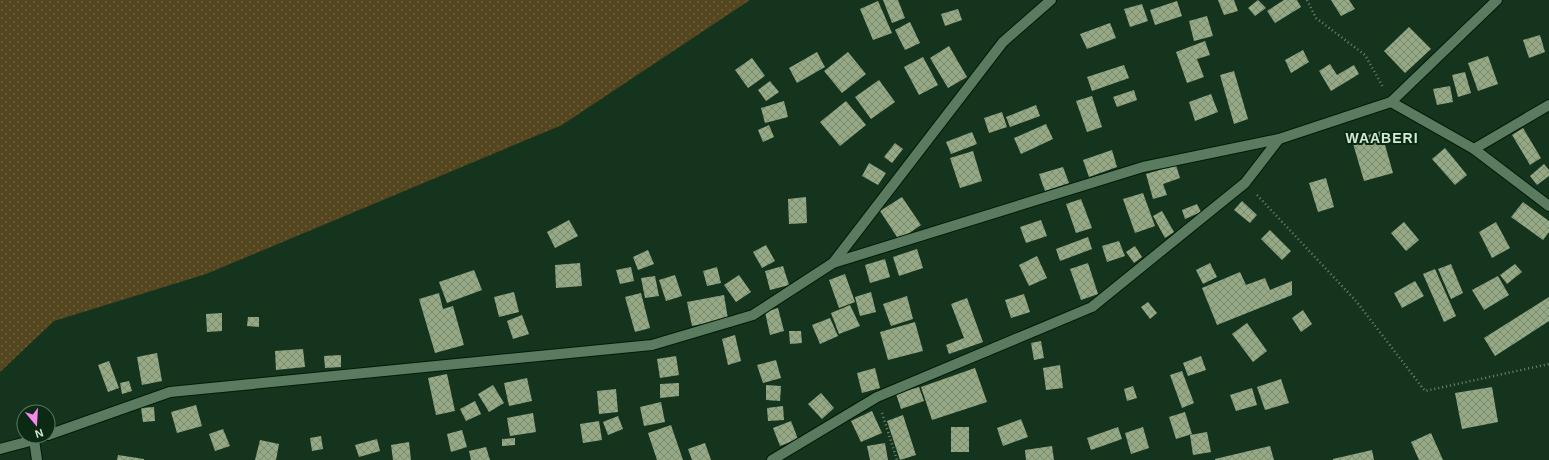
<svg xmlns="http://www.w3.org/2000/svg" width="1549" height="460" viewBox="0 0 1549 460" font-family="Arial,sans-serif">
<defs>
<pattern id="grass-dots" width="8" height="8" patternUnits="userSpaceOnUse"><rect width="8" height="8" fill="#54461e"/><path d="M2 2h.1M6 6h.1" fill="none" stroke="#6c613e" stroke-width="1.8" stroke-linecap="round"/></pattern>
<pattern id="building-cross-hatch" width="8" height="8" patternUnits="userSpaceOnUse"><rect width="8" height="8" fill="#96a985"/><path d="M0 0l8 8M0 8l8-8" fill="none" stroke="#7c8b71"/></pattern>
</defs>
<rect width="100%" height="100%" fill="#15341d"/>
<!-- grass -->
<polygon fill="url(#grass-dots)" points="0,0 750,0 562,125 206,274 54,321 0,372"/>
<!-- building -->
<g fill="url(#building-cross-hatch)">
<polygon points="883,0 898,0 905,18 892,23"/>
<polygon points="1218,0 1234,0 1238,11 1224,15"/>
<polygon points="1258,0 1266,8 1255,16 1248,8"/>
<polygon points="1284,0 1297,0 1301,7 1275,23 1267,11"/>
<polygon points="1331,0 1349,0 1355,9 1341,16"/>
<polygon points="878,1 892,33 873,40 860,9"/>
<polygon points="1177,1 1182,16 1155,25 1150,10"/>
<polygon points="1142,4 1148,21 1130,27 1124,9"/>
<polygon points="958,9 962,20 945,26 941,14"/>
<polygon points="1207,16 1213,36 1194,41 1189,21"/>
<polygon points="910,22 920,43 905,50 895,30"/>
<polygon points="1110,23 1116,38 1087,49 1080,34"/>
<polygon points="1409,27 1431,49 1405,73 1384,51"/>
<polygon points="1540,35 1545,52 1529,58 1523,40"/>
<polygon points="1205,41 1210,55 1197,59 1204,77 1187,83 1176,52"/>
<polygon points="949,46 967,77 948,88 930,58"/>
<polygon points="1303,50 1309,62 1291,73 1285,60"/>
<polygon points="817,52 825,67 797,83 789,68"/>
<polygon points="848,52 866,74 842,93 824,71"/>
<polygon points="1488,56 1498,84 1478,91 1468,63"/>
<polygon points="923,57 938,85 919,95 904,67"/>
<polygon points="752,58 765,76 748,88 735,70"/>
<polygon points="1330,64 1337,75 1354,65 1359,74 1331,91 1319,71"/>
<polygon points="1124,65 1129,78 1092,91 1087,77"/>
<polygon points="1234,71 1248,119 1234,124 1220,75"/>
<polygon points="1465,72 1471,93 1458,97 1452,75"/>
<polygon points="879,80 895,102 871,119 855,97"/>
<polygon points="770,81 779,92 766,101 758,90"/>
<polygon points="1450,86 1453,102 1437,105 1433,89"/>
<polygon points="1134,90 1137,100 1117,107 1113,97"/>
<polygon points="1211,94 1218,112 1195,121 1189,102"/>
<polygon points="1092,96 1102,127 1087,132 1076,101"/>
<polygon points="784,101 788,117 765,123 761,108"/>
<polygon points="846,101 866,125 840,146 820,122"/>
<polygon points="1036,105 1040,116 1010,127 1006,117"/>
<polygon points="1002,112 1007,127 989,133 984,118"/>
<polygon points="1046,124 1053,139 1021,154 1014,138"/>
<polygon points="769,125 774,137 763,142 758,130"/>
<polygon points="1523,128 1541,158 1530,165 1512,135"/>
<polygon points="1381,131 1393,173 1364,181 1352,140"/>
<polygon points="972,132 977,144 951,154 946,142"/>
<polygon points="895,143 903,149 892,163 884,157"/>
<polygon points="1445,148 1467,175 1455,185 1432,159"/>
<polygon points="1112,150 1117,167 1089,177 1083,160"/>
<polygon points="973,151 982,181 960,188 950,158"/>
<polygon points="869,163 886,173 878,185 862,176"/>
<polygon points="1544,164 1549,170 1549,176 1537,185 1530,176"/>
<polygon points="1176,165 1180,178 1163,184 1167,195 1153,199 1146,174"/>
<polygon points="1063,167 1069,183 1045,191 1039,174"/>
<polygon points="1326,178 1334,207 1318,212 1309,183"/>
<polygon points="1143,193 1155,226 1135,233 1123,199"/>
<polygon points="806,197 807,223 789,224 788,199"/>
<polygon points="902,197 921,225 899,240 880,211"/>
<polygon points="1081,199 1092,228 1076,233 1066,204"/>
<polygon points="1242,201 1257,215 1250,223 1234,210"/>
<polygon points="1523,202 1549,221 1549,232 1543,240 1511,217"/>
<polygon points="1197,204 1201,212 1185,219 1182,210"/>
<polygon points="1162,211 1174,232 1165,238 1153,216"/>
<polygon points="569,220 578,236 555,248 547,232"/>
<polygon points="1041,220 1047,236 1026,243 1020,227"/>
<polygon points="1404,222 1419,240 1406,251 1391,233"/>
<polygon points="1496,222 1510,248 1492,258 1479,232"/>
<polygon points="1270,230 1291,251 1282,260 1261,239"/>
<polygon points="1088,237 1092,249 1060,261 1056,249"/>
<polygon points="1119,241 1125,256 1107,262 1102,246"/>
<polygon points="766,245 775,261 762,268 753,252"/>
<polygon points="1135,246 1142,257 1134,263 1126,252"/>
<polygon points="917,249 923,268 899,276 893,257"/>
<polygon points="648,250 654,264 638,270 633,257"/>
<polygon points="1037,256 1047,278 1029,286 1019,265"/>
<polygon points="885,259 890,277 870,283 865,265"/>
<polygon points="580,263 582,286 556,288 555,265"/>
<polygon points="1088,263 1098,294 1081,300 1070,269"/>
<polygon points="1210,263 1217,277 1203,284 1196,270"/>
<polygon points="1451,264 1463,293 1451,299 1438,269"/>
<polygon points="1515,264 1522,272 1507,284 1500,275"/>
<polygon points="783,266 789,285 770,290 765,271"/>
<polygon points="631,267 634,281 620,284 616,270"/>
<polygon points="717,267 721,283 707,286 703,271"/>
<polygon points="1435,269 1456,316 1444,322 1423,274"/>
<polygon points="474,270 482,290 447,303 439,282"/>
<polygon points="1240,272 1246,285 1265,278 1270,290 1292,281 1292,295 1217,325 1202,288"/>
<polygon points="845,274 855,302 839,308 829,280"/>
<polygon points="675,275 682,296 666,301 659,280"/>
<polygon points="739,275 751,292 736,302 724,285"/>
<polygon points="655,276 659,296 645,298 641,278"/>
<polygon points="1498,276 1509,295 1484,310 1472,290"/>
<polygon points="1415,281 1424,296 1402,308 1394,293"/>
<polygon points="514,292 519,312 499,317 494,297"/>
<polygon points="871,292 876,312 860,316 855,297"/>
<polygon points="439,293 443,309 453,306 464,345 435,353 419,299"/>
<polygon points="641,293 650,328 635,332 625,297"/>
<polygon points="1024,294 1030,312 1011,318 1005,300"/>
<polygon points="724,295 728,319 692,326 687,302"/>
<polygon points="907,296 913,319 891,326 883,304"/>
<polygon points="1549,297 1549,321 1495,356 1484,338"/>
<polygon points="967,298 983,342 949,354 946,345 964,338 951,304"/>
<polygon points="1148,302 1157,313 1150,319 1141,307"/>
<polygon points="850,305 860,326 839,334 831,313"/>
<polygon points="778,308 784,331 770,335 765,312"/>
<polygon points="1303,310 1312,324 1301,332 1292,318"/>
<polygon points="222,313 222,331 207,332 206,314"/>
<polygon points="522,315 529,334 513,339 507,321"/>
<polygon points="248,317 259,317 259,327 247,326"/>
<polygon points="830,318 838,336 820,344 812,325"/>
<polygon points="915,322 923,351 888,360 880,332"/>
<polygon points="1247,323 1267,351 1253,362 1232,334"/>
<polygon points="789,331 801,331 802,343 790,344"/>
<polygon points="735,335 741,361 728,365 722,339"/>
<polygon points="1041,341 1044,358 1034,360 1031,343"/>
<polygon points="303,349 305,367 276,370 275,351"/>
<polygon points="157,353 162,381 142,385 137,357"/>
<polygon points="341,355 341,367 325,368 324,356"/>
<polygon points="676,356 679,375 660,378 657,359"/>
<polygon points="1201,356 1206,370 1188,376 1183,363"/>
<polygon points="776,360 781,378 763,383 757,365"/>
<polygon points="109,361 119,388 108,392 98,365"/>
<polygon points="1060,365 1063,388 1046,390 1043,368"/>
<polygon points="875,368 880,388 862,393 857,373"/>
<polygon points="975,368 987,402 932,420 921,387"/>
<polygon points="1182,371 1194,403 1182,408 1170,375"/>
<polygon points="447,374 455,411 436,415 428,378"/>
<polygon points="527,378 532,401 509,406 504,383"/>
<polygon points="1281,379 1289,403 1265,410 1257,387"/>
<polygon points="129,381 132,391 122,394 120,383"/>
<polygon points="679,383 679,396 660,398 660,384"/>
<polygon points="493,385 504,403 489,412 478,394"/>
<polygon points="766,385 781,386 780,401 766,400"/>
<polygon points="1133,386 1137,398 1127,401 1124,389"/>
<polygon points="919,387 924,401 901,409 896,394"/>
<polygon points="1492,387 1498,422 1462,429 1455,393"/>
<polygon points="1252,388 1257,405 1236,411 1230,395"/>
<polygon points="616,389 618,412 599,414 597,391"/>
<polygon points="821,393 834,408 822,419 808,404"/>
<polygon points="475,401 481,414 466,421 460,409"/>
<polygon points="661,402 665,422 644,426 640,407"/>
<polygon points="196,405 202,426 177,433 171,412"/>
<polygon points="783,406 784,420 768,421 767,408"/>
<polygon points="154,407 155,421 143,422 141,408"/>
<polygon points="872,411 882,433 861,442 851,421"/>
<polygon points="1185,412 1192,434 1176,439 1169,417"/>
<polygon points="533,413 536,432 510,436 507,418"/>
<polygon points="903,415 916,455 900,460 887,421"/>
<polygon points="618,416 623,429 608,435 603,422"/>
<polygon points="1021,419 1028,437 1003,446 997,428"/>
<polygon points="599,421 602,440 583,443 580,424"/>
<polygon points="791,421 798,439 780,446 773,428"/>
<polygon points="671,425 683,460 657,460 648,433"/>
<rect x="951" y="427" width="18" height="25"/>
<polygon points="1118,427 1122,439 1091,450 1087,438"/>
<polygon points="1143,427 1149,448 1131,454 1125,433"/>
<polygon points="223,429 230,446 215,451 209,434"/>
<polygon points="462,430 467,447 451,452 447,434"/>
<polygon points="1207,432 1211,452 1193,455 1190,435"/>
<polygon points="1431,433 1443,460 1419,460 1411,442"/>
<polygon points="321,436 323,449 312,451 310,438"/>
<polygon points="515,438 515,445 502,446 502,439"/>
<polygon points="377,439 380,451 359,457 355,445"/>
<polygon points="260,440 279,444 276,460 255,460"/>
<polygon points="409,442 411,460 393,460 391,445"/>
<polygon points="705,443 711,460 692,460 688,449"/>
<polygon points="885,443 888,460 870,460 867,446"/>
<polygon points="1052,446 1054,460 1026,460 1025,450"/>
<polygon points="1270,446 1274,460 1215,460 1215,459"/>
<polygon points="486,447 490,460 471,460 469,451"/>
<polygon points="1372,450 1374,460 1333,460 1333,459"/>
<polygon points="118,455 144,459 144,460 117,460"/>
</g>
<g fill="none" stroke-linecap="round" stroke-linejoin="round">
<!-- street casing -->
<g stroke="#001b06" stroke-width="12">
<g id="street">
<polyline points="1391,102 1474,149 1549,206"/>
<polyline points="1474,149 1549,105"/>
<polyline points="833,263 1003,42 1051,0"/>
<polyline points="48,435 170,392 652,345 753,315 833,263 1143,167 1279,139"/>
<polyline points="0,449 34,440 37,460"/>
<polyline points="772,460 877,397 1092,307 1245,183 1279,139 1391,102 1497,0"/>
</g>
</g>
<!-- path -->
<g stroke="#6e8774" stroke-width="2.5" stroke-dasharray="1 3" stroke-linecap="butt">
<polyline points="1307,0 1316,18 1365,55 1383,87"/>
<polyline points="1257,195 1356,301 1425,391 1549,364"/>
<polyline points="882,413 897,460"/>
</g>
<!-- street -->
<use href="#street" stroke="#5a7b60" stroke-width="10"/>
</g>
<g text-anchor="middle" stroke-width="4" stroke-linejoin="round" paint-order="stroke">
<!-- district labels -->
<g font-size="14" font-weight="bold" letter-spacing="1" fill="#d5e7d8" stroke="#0a2a14">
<text x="1382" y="143">WAABERI</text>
</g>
</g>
<!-- north arrow -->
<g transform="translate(36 424) rotate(162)"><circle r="19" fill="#0a2a14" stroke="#5b7662"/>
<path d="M0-3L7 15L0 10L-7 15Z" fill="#f688ed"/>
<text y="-6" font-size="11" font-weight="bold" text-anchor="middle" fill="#d5e7d8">N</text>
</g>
</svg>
